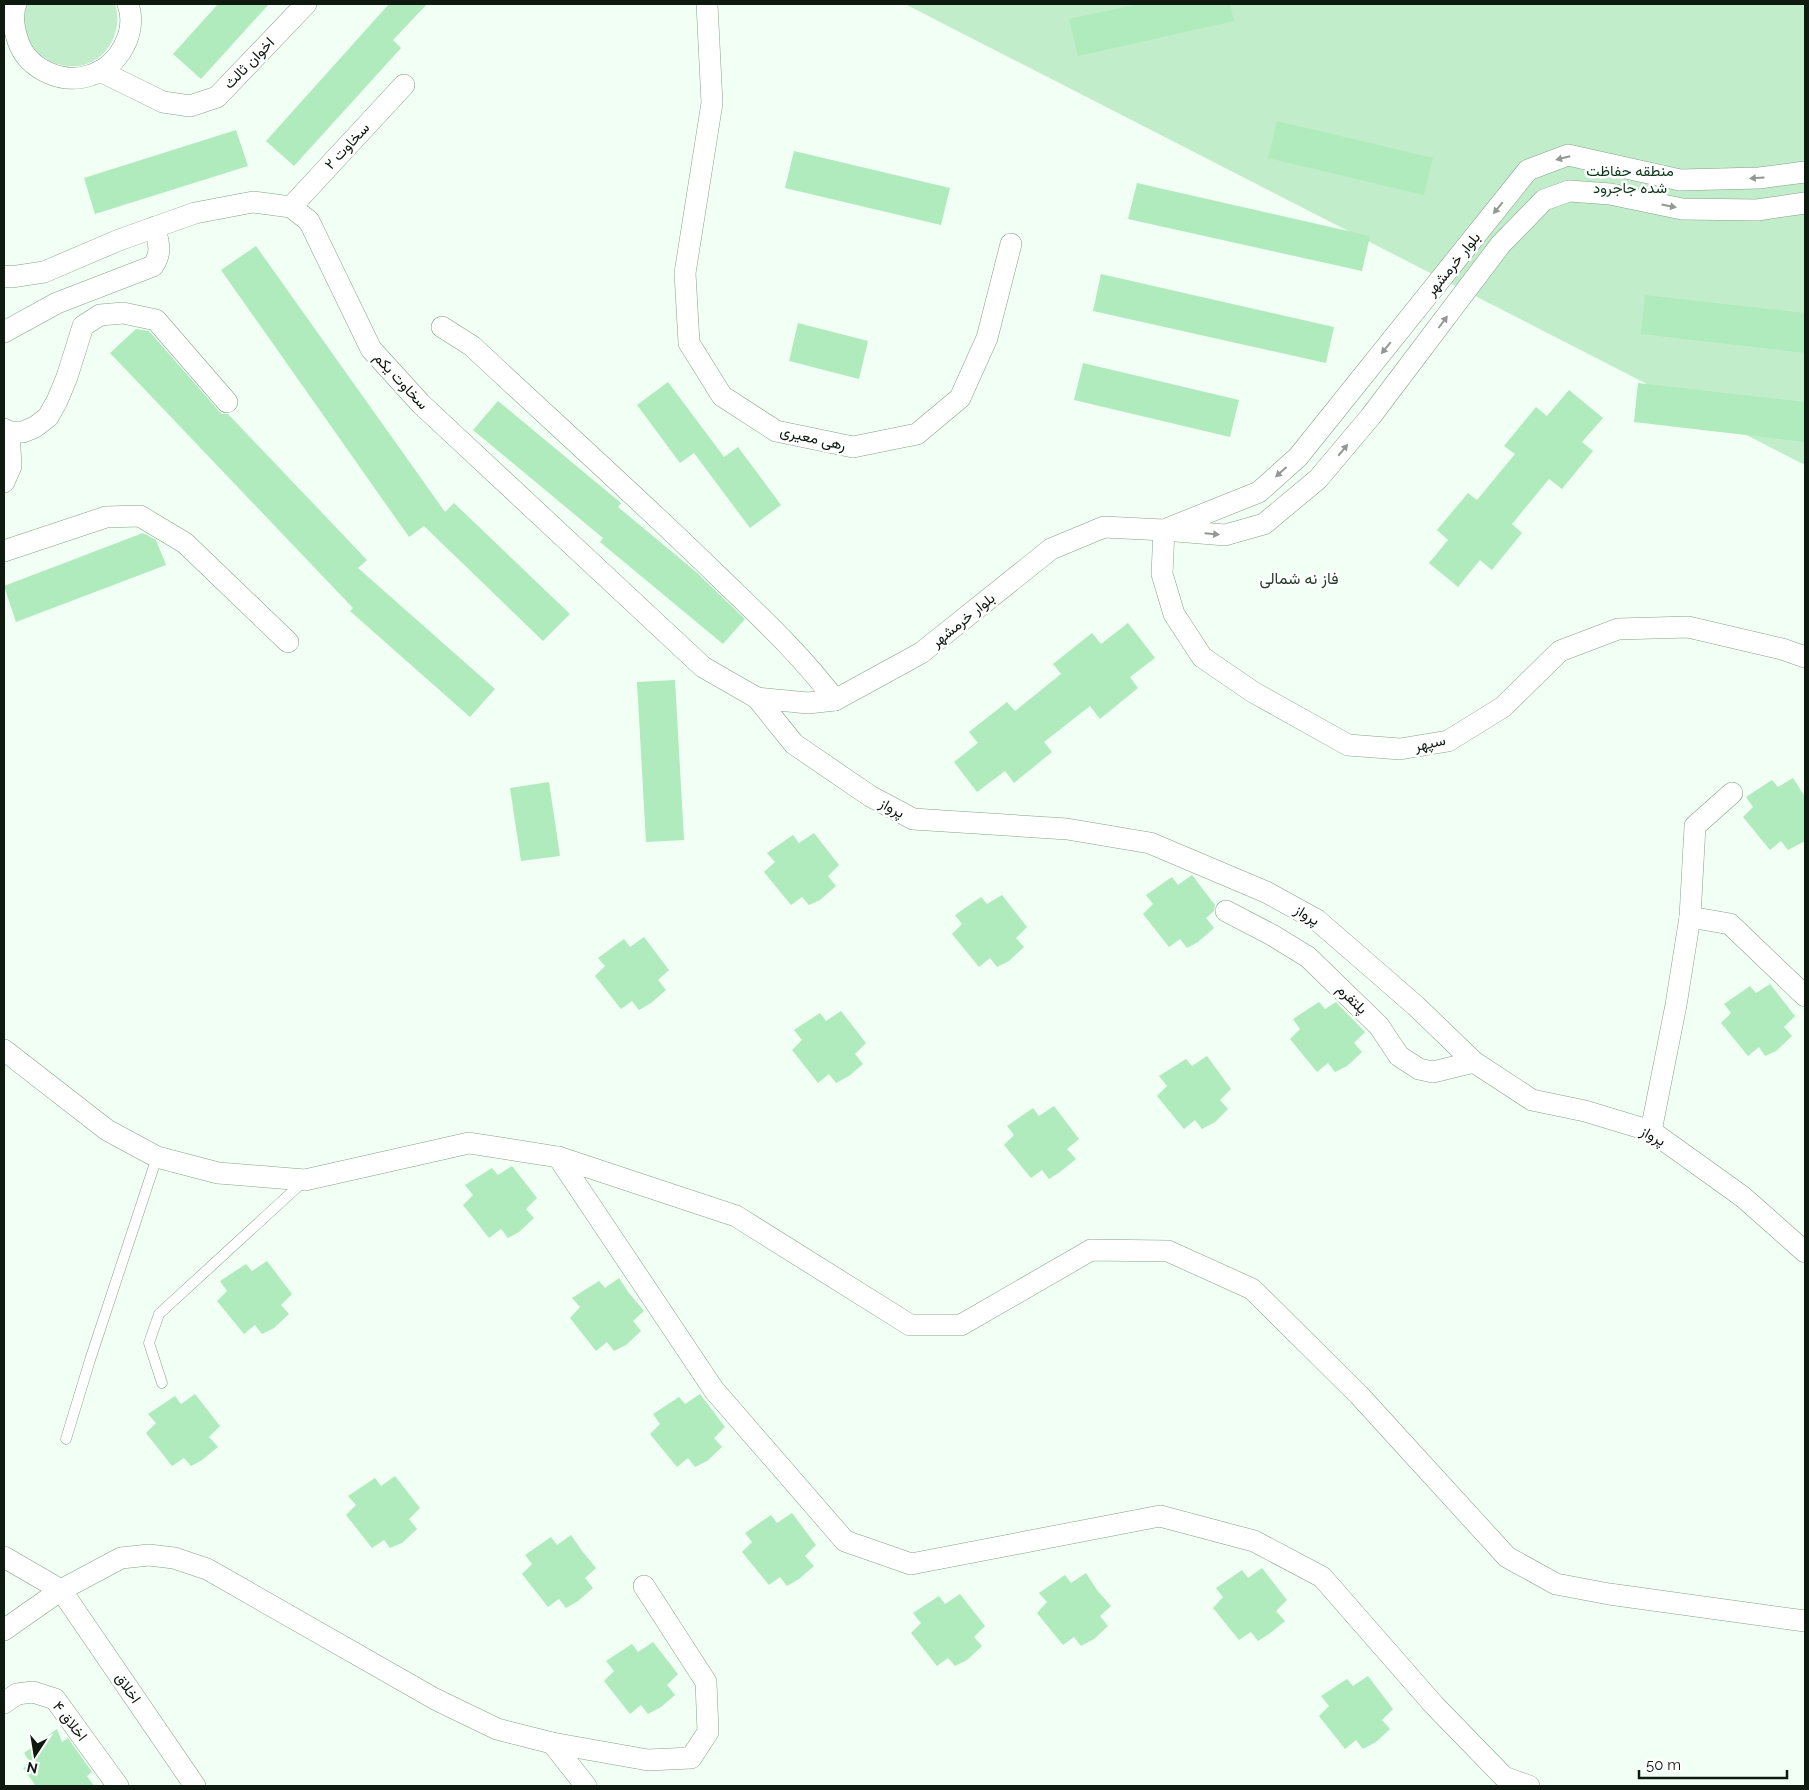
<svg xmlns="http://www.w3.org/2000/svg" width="1809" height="1790" viewBox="0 0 1809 1790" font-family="Raleway,Vazirmatn,sans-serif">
<rect width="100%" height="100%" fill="#f2fff4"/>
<!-- green -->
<g fill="#c2edca">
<path d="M 27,4 L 115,4 C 119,16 118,29 112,41 C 86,92 8,59 27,4 Z"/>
<polygon points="905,4 1805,4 1805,465"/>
</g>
<!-- building -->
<g fill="#afebbc">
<polygon points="218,4 269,4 201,79 173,54"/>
<polygon points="389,4 427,4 393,40 401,48 294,166 266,141"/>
<polygon points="1139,4 1230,4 1234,21 1078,56 1069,19"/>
<polygon points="1277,121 1433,158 1424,195 1268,158"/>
<polygon points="236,130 248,166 95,214 84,178"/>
<polygon points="794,151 950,188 941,225 785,188"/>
<polygon points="1137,183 1370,236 1362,271 1128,219"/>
<polygon points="256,246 445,512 454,503 570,614 543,641 424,526 409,537 221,270"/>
<polygon points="1101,274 1334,327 1326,363 1093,311"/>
<polygon points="1645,295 1805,313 1805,353 1641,334"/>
<polygon points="798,323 868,341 859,379 789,361"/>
<polygon points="136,329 149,331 218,410 222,414 228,414 367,560 358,568 495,689 470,717 350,611 353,608 110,353"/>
<polygon points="1083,363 1239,400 1230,437 1074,400"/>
<polygon points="668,382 724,457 738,447 781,505 750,528 694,453 680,463 637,405"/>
<polygon points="1638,383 1805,402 1805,442 1634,422"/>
<polygon points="1569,390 1603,418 1582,442 1593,451 1562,489 1549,479 1512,524 1522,533 1492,570 1480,560 1458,587 1429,563 1448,540 1437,530 1468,493 1477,500 1515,454 1504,446 1536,407 1547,416"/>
<polygon points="498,401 621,503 618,507 695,571 745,619 723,644 600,542 603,538 473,430"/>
<polygon points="143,533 156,540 166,565 16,622 4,586"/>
<polygon points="1128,623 1155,658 1130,677 1138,688 1100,719 1090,706 1044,742 1052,752 1014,783 1005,771 977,792 954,762 978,743 969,732 1007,702 1015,711 1061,674 1053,664 1092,633 1101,644"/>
<polygon points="675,680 684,840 646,842 637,682"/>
<polygon points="1793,778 1805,797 1805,841 1788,850 1781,841 1770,850 1743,817 1753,807 1746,797 1772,780 1778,787"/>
<polygon points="549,782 560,856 521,861 510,788"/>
<polygon points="814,833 839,865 828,876 836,886 820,900 809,905 802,897 791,905 764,872 775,862 767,853 793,835 799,843"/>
<polygon points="1192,875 1215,905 1214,911 1206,918 1214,928 1198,942 1187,948 1180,939 1169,947 1143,914 1153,904 1146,895 1172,877 1178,885"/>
<polygon points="1002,895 1027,927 1016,938 1024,947 1009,961 997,967 990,958 979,967 952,934 962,924 955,915 981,897 987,904"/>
<polygon points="644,937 669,970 658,980 666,990 651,1003 639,1010 632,1001 621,1009 595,976 605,966 598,958 624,939 630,947"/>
<polygon points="1770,984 1795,1016 1784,1027 1792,1036 1776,1051 1765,1056 1759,1047 1748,1056 1721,1023 1731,1013 1724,1004 1750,986 1756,993"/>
<polygon points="1319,1002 1325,1009 1336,1002 1365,1032 1354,1043 1362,1052 1347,1066 1335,1072 1328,1063 1317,1072 1290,1039 1300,1029 1293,1019"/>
<polygon points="841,1011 866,1043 855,1054 863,1064 849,1076 836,1083 829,1074 818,1083 792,1050 802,1040 794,1030 820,1013 826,1021"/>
<polygon points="1207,1056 1231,1089 1220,1100 1228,1109 1215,1122 1202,1129 1195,1120 1184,1129 1157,1096 1167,1086 1159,1076 1186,1059 1192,1066"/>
<polygon points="1054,1106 1079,1139 1067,1149 1076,1159 1060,1172 1049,1179 1042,1170 1031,1178 1004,1145 1014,1135 1007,1126 1033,1108 1039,1116"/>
<polygon points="512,1166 537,1198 526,1209 534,1218 519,1232 508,1238 501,1229 489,1238 463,1205 473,1195 465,1185 492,1168 498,1175"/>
<polygon points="267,1261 292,1294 281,1305 289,1314 274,1328 262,1334 255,1325 244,1334 217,1301 227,1291 220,1281 246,1264 252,1271"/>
<polygon points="619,1278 629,1293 644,1311 633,1321 641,1331 626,1345 614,1351 607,1342 596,1351 570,1318 580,1307 572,1298 599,1281 605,1288"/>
<polygon points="195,1394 220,1426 209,1437 218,1447 202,1460 191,1466 184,1458 172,1466 146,1433 156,1423 148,1414 175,1396 181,1404"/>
<polygon points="700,1394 725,1427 714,1438 722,1447 707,1461 695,1467 688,1458 677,1467 650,1434 660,1424 653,1414 679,1397 685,1404"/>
<polygon points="395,1476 420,1508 409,1519 417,1529 402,1543 390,1548 384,1540 372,1548 346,1515 356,1505 348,1496 375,1478 381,1486"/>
<polygon points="792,1513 816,1545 805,1556 814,1566 799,1579 787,1586 780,1577 769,1585 742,1552 752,1542 745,1533 771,1515 777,1523"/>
<polygon points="571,1535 582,1551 596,1568 585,1578 593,1588 578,1601 566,1608 559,1599 548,1607 522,1574 532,1564 525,1555 551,1537 557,1545"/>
<polygon points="1262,1568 1287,1600 1276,1611 1285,1621 1269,1634 1258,1641 1251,1632 1239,1640 1213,1608 1223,1597 1216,1588 1242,1570 1248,1578"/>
<polygon points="1086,1573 1097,1590 1111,1606 1100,1616 1108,1626 1094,1639 1081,1646 1074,1637 1063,1645 1037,1613 1047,1602 1039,1593 1065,1575 1071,1583"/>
<polygon points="960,1594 985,1626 974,1637 982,1646 967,1660 955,1666 948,1658 937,1666 911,1633 921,1623 913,1613 939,1596 945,1604"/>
<polygon points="653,1642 678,1674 667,1685 675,1695 661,1707 648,1714 641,1705 630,1714 604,1681 614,1671 606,1661 632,1644 638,1652"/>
<polygon points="1368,1676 1393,1709 1382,1720 1390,1729 1376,1742 1363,1749 1356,1740 1345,1749 1319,1716 1329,1706 1321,1696 1347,1679 1353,1686"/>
<polygon points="57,1729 62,1742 68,1738 92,1772 87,1776 94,1786 36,1786 23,1768 31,1764 24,1753"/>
</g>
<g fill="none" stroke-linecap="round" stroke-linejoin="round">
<!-- lane casing -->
<g stroke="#85a38b" stroke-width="11">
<g id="lane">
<polyline points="162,1383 149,1343 159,1314 304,1181"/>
<polyline points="66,1439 90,1360 157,1157"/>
</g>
</g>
<!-- street casing -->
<g stroke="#85a38b" stroke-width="22">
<g id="street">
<path d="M 16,4 C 11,16 14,29 18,41 C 28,70 63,85 91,75 C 119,66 138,32 128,4"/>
<polyline points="707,4 712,103 685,273 689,343 722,396 776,431 853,447 917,434 960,398 987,338 1011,244"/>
<polyline points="100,71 163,102 190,106 217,97 306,4"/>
<polyline points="291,207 404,85"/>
<polyline points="4,276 11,277 44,272 119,240 195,213 253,202 291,207 309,221 371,349 421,404 703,667 757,698 794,744 870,796 913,819 1067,829 1150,843 1266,892 1317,920 1416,1006 1474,1062 1532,1100 1585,1111 1651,1131 1743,1197 1805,1252"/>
<path d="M 442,327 L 472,346 C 553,422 636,496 716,574 C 757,614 800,653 835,700"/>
<path d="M 4,332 L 57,303 L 153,266 C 163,251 158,243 155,227"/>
<polyline points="4,429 9,432 23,432 35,427 48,417 57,401 67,377 83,326 100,315 123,313 156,320 227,402"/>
<polyline points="4,482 11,466 9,432"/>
<polyline points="1169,528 1259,492 1298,457 1528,170 1568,155 1680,180 1759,178 1805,172"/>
<polyline points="1164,530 1162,574 1174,614 1202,657 1253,692 1348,745 1400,749 1448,741 1503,707 1560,651 1618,629 1688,627 1782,649 1805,657"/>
<polyline points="4,551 106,517 140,516 185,543 288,642"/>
<polyline points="757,698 808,703 835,700 921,653 1051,549 1104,527 1164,530 1225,535 1264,524 1318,479 1371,416 1501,244 1544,200 1569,191 1610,194 1682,209 1757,210 1805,203"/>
<polyline points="1226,911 1272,935 1308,957 1379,1026 1399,1056 1419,1069 1433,1072 1474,1062"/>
<polyline points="1690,917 1730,924 1805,996"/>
<polyline points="4,1050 107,1130 157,1157 218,1173 305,1180 469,1143 558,1157 736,1216 910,1325 961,1325 1091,1250 1168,1251 1252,1289 1359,1395 1507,1557 1556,1584 1609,1594 1805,1621"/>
<polyline points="1651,1131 1676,1005 1690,917 1695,826 1732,793"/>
<polyline points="558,1157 714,1390 845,1541 911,1564 1160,1516 1254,1541 1322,1577 1434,1705 1504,1777 1529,1786"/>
<polyline points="4,1557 61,1590 195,1786"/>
<polyline points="4,1630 61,1590 121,1558 149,1555 174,1558 207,1569 435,1699 497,1729 552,1743 648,1760 691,1758 708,1732 706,1682 644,1586"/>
<polyline points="4,1703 17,1694 33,1692 55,1699 118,1786"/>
<polyline points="552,1743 586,1786"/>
</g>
</g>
<!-- lane -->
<use href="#lane" stroke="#fff" stroke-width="10"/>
<!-- street -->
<use href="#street" stroke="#fff" stroke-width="21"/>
</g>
<!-- one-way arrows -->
<defs><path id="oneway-solid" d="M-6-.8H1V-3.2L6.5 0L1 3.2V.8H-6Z" transform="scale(1.25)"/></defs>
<g fill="#939893">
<use href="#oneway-solid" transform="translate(1563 158) rotate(166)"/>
<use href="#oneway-solid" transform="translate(1757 178) rotate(176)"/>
<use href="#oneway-solid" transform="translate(1669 206) rotate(11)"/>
<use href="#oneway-solid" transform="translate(1498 208) rotate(129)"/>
<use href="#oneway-solid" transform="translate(1443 322) rotate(-53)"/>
<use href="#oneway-solid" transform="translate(1386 348) rotate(129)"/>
<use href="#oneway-solid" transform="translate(1343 450) rotate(-50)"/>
<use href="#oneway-solid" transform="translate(1281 472) rotate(138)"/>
<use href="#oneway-solid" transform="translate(1212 534) rotate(5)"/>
</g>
<g text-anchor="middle" stroke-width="5" stroke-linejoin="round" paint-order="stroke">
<!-- street labels -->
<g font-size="15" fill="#0e1910" stroke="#fff">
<text transform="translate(249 63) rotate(-46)" y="5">اخوان ثالث</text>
<text transform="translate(347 146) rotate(-47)" y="5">سخاوت ۲</text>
<text transform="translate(1453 264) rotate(-51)" y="5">بلوار خرمشهر</text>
<text transform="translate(401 381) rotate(47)" y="5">سخاوت یکم</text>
<text transform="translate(813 438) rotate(13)" y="5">رهی معیری</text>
<text transform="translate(963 620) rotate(-39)" y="5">بلوار خرمشهر</text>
<text transform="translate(1430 743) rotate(-12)" y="5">سپهر</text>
<text transform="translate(892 808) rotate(28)" y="5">پرواز</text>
<text transform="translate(1307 915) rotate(31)" y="5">پرواز</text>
<text transform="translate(1352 999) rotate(44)" y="5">پلتفرم</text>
<text transform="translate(1653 1136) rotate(28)" y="5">پرواز</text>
<text transform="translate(128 1688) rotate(56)" y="5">اخلاق</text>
<text transform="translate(70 1721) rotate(52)" y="5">اخلاق ۴</text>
</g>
<!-- park labels -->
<g font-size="15" fill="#0b381a" stroke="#fff">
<text x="1630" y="176">منطقه حفاظت<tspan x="1630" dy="17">شده جاجرود</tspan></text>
</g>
<!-- neighbourhood labels -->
<g font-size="16" fill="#253f2b" stroke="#fff">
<text x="1299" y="584">فاز نه شمالی</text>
</g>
</g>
<!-- border -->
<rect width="1809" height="1790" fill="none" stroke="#0e1910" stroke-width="10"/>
<!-- north arrow -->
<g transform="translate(35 1755) rotate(192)" stroke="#ffffff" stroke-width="4" paint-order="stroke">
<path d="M0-4L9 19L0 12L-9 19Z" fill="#0e1910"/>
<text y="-8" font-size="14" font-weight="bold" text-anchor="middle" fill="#0e1910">N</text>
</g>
<!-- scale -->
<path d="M1639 1770v8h148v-8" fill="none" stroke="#0e1910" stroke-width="2.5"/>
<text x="1646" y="1770" font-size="15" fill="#0e1910" stroke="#ffffff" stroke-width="4" paint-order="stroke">50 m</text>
</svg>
